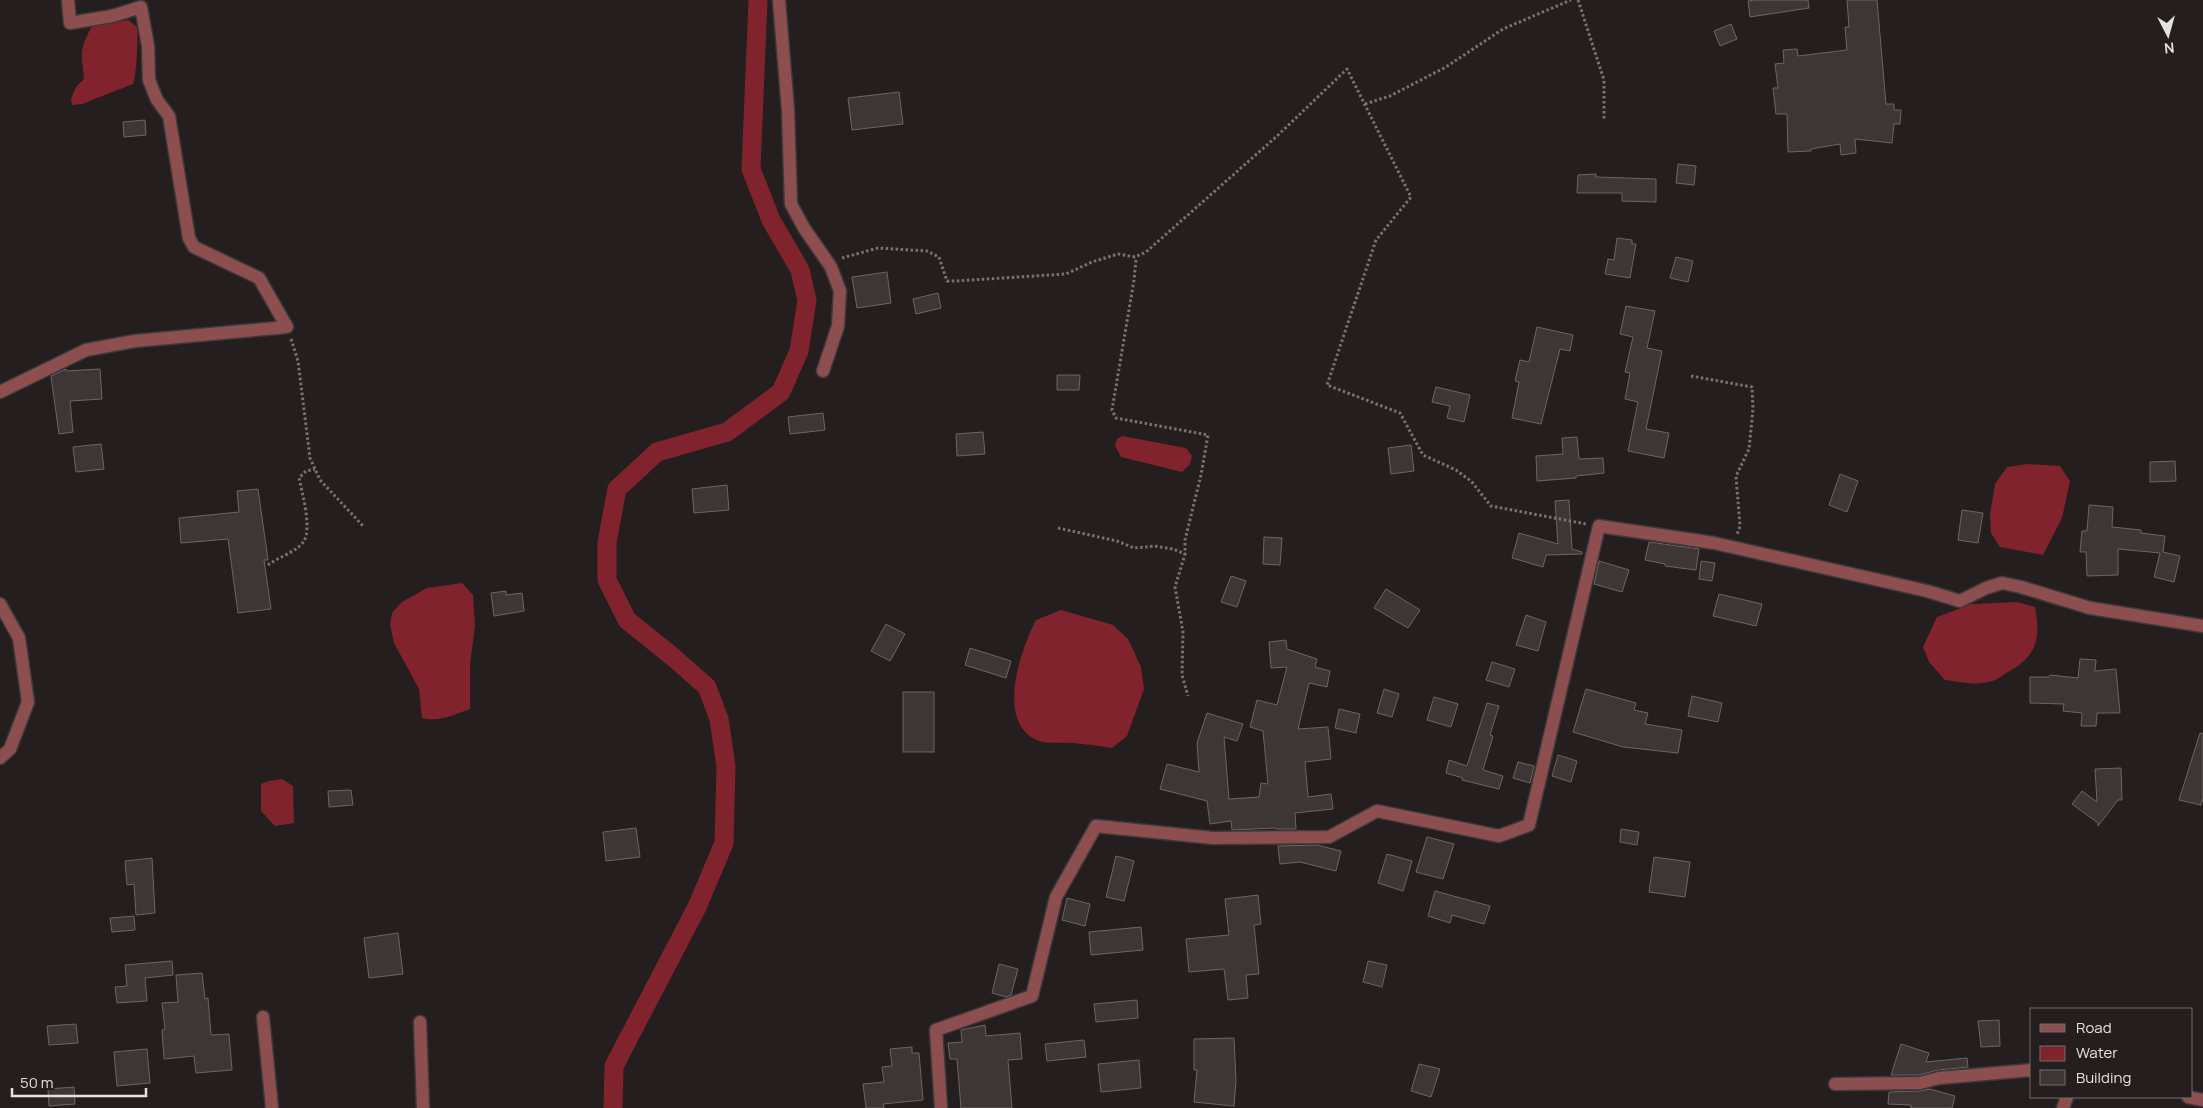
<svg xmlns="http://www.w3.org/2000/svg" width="2203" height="1108" viewBox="0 0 2203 1108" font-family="Manrope,sans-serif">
<rect width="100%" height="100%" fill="#241e1e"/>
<!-- water -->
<g fill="#81232d">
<path d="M 128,20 L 137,27 C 138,39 137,73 133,84 L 82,104 L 72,105 L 71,99 L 76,87 L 84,79 C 82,52 78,52 92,26 Z"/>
<polygon points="1122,436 1186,448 1192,456 1190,464 1182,472 1121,457 1115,446 1117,439"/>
<polygon points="2028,464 2060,466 2070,481 2062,518 2043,555 2000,547 1991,533 1990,515 1995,484 2007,467"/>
<path d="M 462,583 L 473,595 L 475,626 L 470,664 L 470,709 C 454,715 439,722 422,718 L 419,689 L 394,643 L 390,624 L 392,613 L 402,602 L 427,588 Z"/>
<path d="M 2017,602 L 2035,607 C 2041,638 2037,656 2008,672 C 2003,675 1997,680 1992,681 C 1977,686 1960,682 1945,680 L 1929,662 L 1923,647 L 1937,617 L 1972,604 Z"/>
<path d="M 1061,610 L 1113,625 L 1128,639 L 1141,667 L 1144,689 L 1127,736 L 1112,748 C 1099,746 1086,744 1073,743 C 1063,742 1049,744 1039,741 C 994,724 1021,649 1036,620 Z"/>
<polygon points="282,779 293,786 294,823 275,826 261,811 261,784 269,781"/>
</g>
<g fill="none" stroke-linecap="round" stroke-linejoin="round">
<!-- canal -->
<polyline stroke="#81232d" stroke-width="19" points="613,1108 614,1066 697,907 724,843 726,766 719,719 707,687 673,657 627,620 607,580 607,542 617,489 657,452 727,432 781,392 799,351 807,300 800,270 771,220 751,169 758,0"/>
</g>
<!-- building -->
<g fill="#3c3636" stroke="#6c6565">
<polygon points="1755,0 1808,0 1809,8 1750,17 1748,1"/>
<polygon points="1847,0 1877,0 1886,104 1894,104 1894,110 1901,110 1900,124 1894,124 1892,143 1855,139 1856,153 1841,155 1840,144 1811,149 1811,151 1788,152 1787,114 1776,114 1773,88 1778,88 1775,64 1784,63 1783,50 1797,49 1798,56 1847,50 1845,27 1849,27"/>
<polygon points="1731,24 1737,39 1720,46 1714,31"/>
<polygon points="899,92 903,124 852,130 848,98"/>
<polygon points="145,120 146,135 124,137 123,122"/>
<polygon points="1678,164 1696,166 1694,185 1676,183"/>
<polygon points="1596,174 1596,177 1656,179 1656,202 1622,201 1622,193 1577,193 1578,175"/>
<polygon points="1617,238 1632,240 1632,244 1636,244 1630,278 1605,274 1608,259 1614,260"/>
<polygon points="1676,257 1693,261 1688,282 1670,278"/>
<polygon points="887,272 891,303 857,308 852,277"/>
<polygon points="938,293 941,308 916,314 913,299"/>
<polygon points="1626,306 1655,311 1647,348 1662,351 1646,429 1669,433 1664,458 1628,451 1638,402 1625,399 1630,373 1625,372 1633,337 1620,334"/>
<polygon points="1537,327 1573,335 1570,351 1560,349 1541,424 1512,418 1519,382 1515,381 1520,360 1529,362"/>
<polygon points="66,369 66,371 100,369 102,399 70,401 73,432 59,434 51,376"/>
<polygon points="1057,375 1080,375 1079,390 1057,390"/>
<polygon points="1436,387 1470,395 1464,422 1447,418 1450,406 1432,402"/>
<polygon points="823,413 825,430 790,434 788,417"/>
<polygon points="983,432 985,454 957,456 956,434"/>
<polygon points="1577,437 1579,459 1603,458 1604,473 1576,476 1576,478 1537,481 1536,456 1563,454 1562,438"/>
<polygon points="101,444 104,469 76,472 73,447"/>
<polygon points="1411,445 1414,471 1391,474 1388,448"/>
<polygon points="2175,461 2176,481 2150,482 2150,462"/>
<polygon points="1840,474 1858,481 1847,512 1829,505"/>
<polygon points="727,485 729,510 694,513 692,489"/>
<polygon points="258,489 268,560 264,560 271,609 238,613 228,539 181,543 179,518 239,512 237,491"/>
<polygon points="1569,500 1572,549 1582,552 1582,554 1546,555 1543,567 1512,558 1519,533 1558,544 1555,501"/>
<polygon points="2089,505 2113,507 2112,527 2141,530 2141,533 2165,536 2163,552 2180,556 2174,582 2154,577 2160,553 2118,549 2118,575 2087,576 2086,552 2080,552 2082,531 2087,531"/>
<polygon points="1962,510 1983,513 1978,543 1958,540"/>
<polygon points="1264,537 1282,538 1280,565 1263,564"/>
<polygon points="1649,542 1699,549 1696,570 1665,566 1665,564 1645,560"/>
<polygon points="1599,561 1629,570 1622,592 1594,584"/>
<polygon points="1701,561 1715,563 1712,581 1699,579"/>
<polygon points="1231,576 1246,581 1237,607 1221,602"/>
<polygon points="1386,589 1420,610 1408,628 1374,608"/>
<polygon points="506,591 506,595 522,593 524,611 494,616 491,593"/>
<polygon points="1719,594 1762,604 1756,626 1713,616"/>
<polygon points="1526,615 1546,622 1538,651 1516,645"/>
<polygon points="886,624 905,634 890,661 871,651"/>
<polygon points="1286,640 1287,649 1317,659 1315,667 1330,671 1327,687 1309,683 1298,729 1328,727 1331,759 1305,762 1308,797 1331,794 1333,809 1295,813 1296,829 1276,829 1275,828 1232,830 1231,821 1210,824 1207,801 1160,789 1167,764 1199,772 1197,743 1207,713 1243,724 1237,741 1224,737 1229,799 1259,797 1261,783 1268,784 1263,731 1250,727 1257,700 1277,705 1287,667 1271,668 1269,642"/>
<polygon points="970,648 1011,661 1006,678 965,665"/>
<polygon points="2080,659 2096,660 2095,671 2116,669 2120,713 2097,713 2096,726 2081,726 2082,713 2063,711 2064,704 2030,703 2030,677 2049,677 2050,675 2078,678"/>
<polygon points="1492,662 1515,669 1509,687 1486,680"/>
<polygon points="1384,689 1399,694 1392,717 1377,713"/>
<polygon points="1586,689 1636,703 1634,710 1648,713 1645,724 1682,730 1678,753 1623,747 1573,732"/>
<rect x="903" y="692" width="31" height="60"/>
<polygon points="1692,696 1722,703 1718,722 1688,716"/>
<polygon points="1434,697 1458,704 1451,727 1427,720"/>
<polygon points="1487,703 1499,706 1490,735 1493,736 1483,770 1503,776 1499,789 1462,780 1463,778 1446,773 1449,760 1467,766"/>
<polygon points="1339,709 1360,714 1356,733 1335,728"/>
<polygon points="2200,733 2203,734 2203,798 2201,805 2179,800"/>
<polygon points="1558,755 1577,761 1571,782 1552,776"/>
<polygon points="1518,762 1534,766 1530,783 1513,778"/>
<polygon points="2121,768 2122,800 2118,800 2098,826 2098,823 2072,804 2082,791 2097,802 2095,769"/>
<polygon points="351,790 353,805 329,807 328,791"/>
<polygon points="636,828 640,857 606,861 603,832"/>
<polygon points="1621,829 1639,832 1637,845 1620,842"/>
<polygon points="1427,837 1454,844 1443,879 1416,872"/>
<polygon points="1317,845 1341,851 1336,871 1300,862 1280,864 1278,846"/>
<polygon points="1387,854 1412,861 1403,891 1378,883"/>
<polygon points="1116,856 1134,861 1124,901 1106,897"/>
<polygon points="1654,857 1690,862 1685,897 1649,892"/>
<polygon points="152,858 155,913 136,915 134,884 127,885 125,861"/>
<polygon points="1435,891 1490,906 1484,924 1452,915 1450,923 1428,916"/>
<polygon points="1258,895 1261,924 1254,925 1259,974 1246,975 1248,998 1228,1000 1224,969 1189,972 1186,939 1229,935 1225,899"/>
<polygon points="1067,898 1090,904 1085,926 1062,920"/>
<polygon points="134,916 135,930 112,932 110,918"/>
<polygon points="1141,927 1143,950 1091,955 1089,932"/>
<polygon points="398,933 403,974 369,978 364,938"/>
<polygon points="172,961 173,975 145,978 147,1001 117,1003 115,987 127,986 125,965"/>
<polygon points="1368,961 1387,965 1382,987 1363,982"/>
<polygon points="999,964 1018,969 1011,995 1006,997 992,993"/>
<polygon points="202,973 205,999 208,998 211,1035 229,1034 232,1070 196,1073 194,1056 164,1059 162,1030 165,1029 162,1003 178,1002 176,975"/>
<polygon points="1137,1000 1138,1018 1096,1022 1094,1004"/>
<polygon points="1999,1020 2000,1046 1981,1047 1978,1021"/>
<polygon points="76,1024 78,1043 49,1045 47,1026"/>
<polygon points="985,1025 986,1036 1020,1033 1022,1059 1008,1060 1012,1108 961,1108 957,1059 950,1059 948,1043 962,1042 961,1030"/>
<polygon points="1234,1038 1236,1081 1234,1106 1194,1102 1197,1070 1194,1070 1194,1039"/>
<polygon points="1084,1040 1086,1057 1047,1061 1045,1044"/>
<polygon points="1901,1044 1929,1053 1926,1062 1967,1058 1968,1067 1938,1070 1919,1075 1891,1075"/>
<polygon points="912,1047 912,1053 919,1053 923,1100 883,1104 884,1108 866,1108 863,1084 884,1082 882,1067 892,1066 890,1049"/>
<polygon points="147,1049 150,1083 117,1086 114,1052"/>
<polygon points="1139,1060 1141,1088 1101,1092 1098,1064"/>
<polygon points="1419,1064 1440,1069 1431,1097 1411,1091"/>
<polygon points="74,1087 75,1104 49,1106 48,1089"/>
<polygon points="1930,1089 1955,1096 1952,1108 1911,1108 1911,1105 1888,1104 1889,1092 1920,1091"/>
</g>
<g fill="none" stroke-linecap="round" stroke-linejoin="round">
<!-- minor casing -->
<g stroke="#3f3939" stroke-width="15">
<g id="minor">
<polyline points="779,0 788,110 791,204 804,228 831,267 840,291 838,326 823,371"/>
<polyline points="0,392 86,350 135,341 287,327 259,278 194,247 189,238 169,116 157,100 149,80 148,46 141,7 112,16 70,23 68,0"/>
<polyline points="0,604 19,638 28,702 10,749 0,758"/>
<polyline points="263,1017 272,1108"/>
<polyline points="420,1022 423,1108"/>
<polyline points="1835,1084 1920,1083 1939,1078 2032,1070"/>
<polyline points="2188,1097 2203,1100"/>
<polyline points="941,1108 936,1030 1032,996 1056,897 1096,826 1213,838 1329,837 1377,811 1499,836 1529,825 1599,526 1714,543 1927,591 1960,601 1986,588 2002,583 2021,587 2090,608 2203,626"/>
<polyline points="2063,1108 2067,1097"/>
</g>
</g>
<!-- path -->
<g stroke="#787373" stroke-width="3" stroke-dasharray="2.5 2.5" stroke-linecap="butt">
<polyline points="1578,0 1604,80 1604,121"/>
<polyline points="1365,104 1390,96 1446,67 1503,29 1571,0"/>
<polyline points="842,258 878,248 927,251 939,257 947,281 955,281 1066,274 1092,262 1118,254 1135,257 1146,252 1276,137 1347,69 1411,197 1376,240 1327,385 1400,413 1423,455 1456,470 1471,481 1491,506 1586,524"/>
<polyline points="1136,260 1134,280 1112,410 1116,418 1208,435 1201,475 1185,540 1185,554 1175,587 1183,632 1182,675 1188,696"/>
<polyline points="291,339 298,361 310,458 320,480 364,527"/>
<polyline points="1691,376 1752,387 1753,409 1749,449 1736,476 1740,526 1737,535"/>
<polyline points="1058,528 1117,541 1134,548 1154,546 1173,549 1185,554"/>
<path d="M 268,565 C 278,557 297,552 304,541 C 312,528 302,492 299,478 L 306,471 L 315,469"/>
</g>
<!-- minor -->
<use href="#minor" stroke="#8d4e50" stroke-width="12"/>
</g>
<!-- legend -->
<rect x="2030" y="1008" width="162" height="90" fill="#241e1e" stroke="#716c6c"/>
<rect x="2040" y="1024" width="25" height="8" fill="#8d4e50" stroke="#716c6c"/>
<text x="2076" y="1033" font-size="15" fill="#e5e1e1">Road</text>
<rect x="2040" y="1046" width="25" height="15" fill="#81232d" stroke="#716c6c"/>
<text x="2076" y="1058" font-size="15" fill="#e5e1e1">Water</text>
<rect x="2040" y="1070" width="25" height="15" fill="#3c3636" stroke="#716c6c"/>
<text x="2076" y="1083" font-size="15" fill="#e5e1e1">Building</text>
<!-- north arrow -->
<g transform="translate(2168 35) rotate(174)" stroke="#241e1e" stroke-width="4" paint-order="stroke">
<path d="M0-4L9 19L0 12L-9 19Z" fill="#e5e1e1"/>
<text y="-8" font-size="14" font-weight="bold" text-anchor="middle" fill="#e5e1e1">N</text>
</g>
<!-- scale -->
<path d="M12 1088v8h134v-8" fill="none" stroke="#e5e1e1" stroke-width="2.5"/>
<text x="20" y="1088" font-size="15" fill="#e5e1e1" stroke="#241e1e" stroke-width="4" paint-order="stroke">50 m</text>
</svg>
